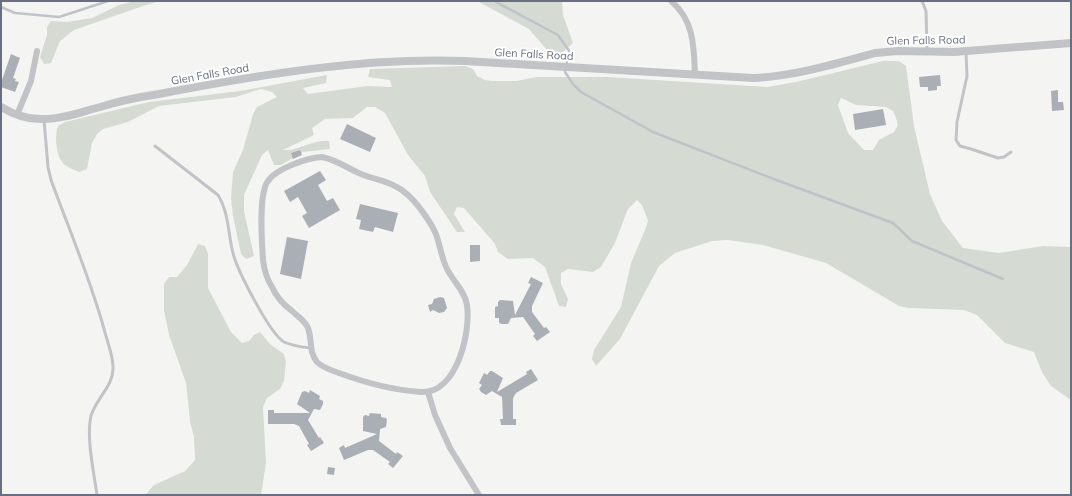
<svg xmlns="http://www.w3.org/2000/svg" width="1072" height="496" viewBox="0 0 1072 496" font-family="Mulish,sans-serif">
<rect width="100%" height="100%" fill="#f4f5f2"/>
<!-- green -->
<g fill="#d5dbd3" fill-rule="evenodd">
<polygon points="135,1 160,1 143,6 74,30 60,41 51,63 44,64 40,57 47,35 47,27 51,21 67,22 92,18 119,5"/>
<polygon points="477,1 562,1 563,15 573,43 562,53 552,56 529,29"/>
<path d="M 883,61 L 899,61 L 906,66 L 914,126 L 930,194 L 942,221 L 963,248 L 999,253 L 1043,246 L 1071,247 L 1071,400 L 1051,386 L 1042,372 L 1034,352 L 1005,343 L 977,315 L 964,310 L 908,308 L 899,306 L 826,263 L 763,245 L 728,240 L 712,241 L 675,253 L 659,266 L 620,339 L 596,366 L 592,359 L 594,350 L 621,307 L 631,263 L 645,230 L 648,221 L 642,205 L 637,200 L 628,209 L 615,243 L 601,267 L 593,272 L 568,269 L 561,273 L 561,284 L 568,299 L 566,307 L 559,306 L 545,267 L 533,258 L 508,259 L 498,252 L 495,244 L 464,208 L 457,207 L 454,214 L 465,232 L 457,232 L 430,192 L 425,176 L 408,155 L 385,113 L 375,107 L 367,107 L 353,118 L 325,119 L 312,128 L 314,135 L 283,150 C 300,151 312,139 329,141 L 330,149 L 303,152 L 281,165 L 274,165 L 268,150 L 262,155 L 244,195 L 244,211 L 254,256 L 246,259 L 241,254 L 233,216 L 231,198 L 233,172 L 243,150 L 253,114 L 257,107 L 277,97 L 272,92 L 261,89 L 236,97 L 159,106 L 128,122 L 103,129 L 97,134 L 92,143 L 87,169 L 79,172 C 75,170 69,168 65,165 C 56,159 54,135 58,126 L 65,122 L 149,102 L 240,91 L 327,75 L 326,83 L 303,88 L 308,94 L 367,86 L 392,87 L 390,80 L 368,77 L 370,69 L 465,66 L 473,69 L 477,76 L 485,80 L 492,81 L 516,81 L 537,77 L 608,77 L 767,87 L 796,82 ZM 841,98 L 856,105 L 886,107 L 893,111 L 896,118 L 898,125 L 894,132 L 879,140 L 873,150 L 864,150 L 848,133 L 838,105 Z"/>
<polygon points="198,244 205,246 208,254 208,288 231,332 242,343 249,341 254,335 260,332 271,345 284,354 286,362 284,381 280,389 267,398 263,407 266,463 261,495 145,495 154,485 185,471 195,460 194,437 190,421 186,383 169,335 164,310 164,284 169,277 177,277 187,265"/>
</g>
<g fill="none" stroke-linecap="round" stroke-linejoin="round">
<!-- stream -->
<g stroke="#bec3ca" stroke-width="2.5">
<polyline points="494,1 558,35 570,52 567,61 565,72 573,84 581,92 653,132 771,178 893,223 912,241 1003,279"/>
<polyline points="1,7 15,13 59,17 108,1"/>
</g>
</g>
<!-- building -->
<g fill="#aaaeb5">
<polygon points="11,54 20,58 13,78 16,79 15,81 19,82 15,92 1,87 1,83"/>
<polygon points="940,75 941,86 937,86 937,90 928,91 928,87 920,87 919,77"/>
<polygon points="1058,90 1058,102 1063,102 1064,110 1052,111 1051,91"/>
<polygon points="883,109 886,125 855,130 853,114"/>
<polygon points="347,124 376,138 370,152 340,139"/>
<polygon points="300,150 302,155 293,159 291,153"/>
<polygon points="320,171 326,180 318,185 327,201 333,198 340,210 309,228 302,216 307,213 298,197 290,202 284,191"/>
<polygon points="360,204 398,213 393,232 375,227 373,232 359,229 361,220 356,219"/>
<polygon points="287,237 308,241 301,279 280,274"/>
<polygon points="470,245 480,245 480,261 470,262"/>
<polygon points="531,277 543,283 532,306 532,312 544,328 546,327 550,332 537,341 533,336 535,334 523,317 511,318 508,324 502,324 499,323 499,318 495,318 495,307 498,306 498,302 500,300 513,301 515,315 531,284 528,283"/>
<polygon points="440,297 444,298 447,308 444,312 439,313 433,310 430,312 428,305 432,304 434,299"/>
<polygon points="531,369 538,380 516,393 513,398 513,419 516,419 516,425 501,425 500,419 503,419 502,397 492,391 486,395 481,392 479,389 482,385 479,383 484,373 487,375 490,371 492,371 503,378 497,392 527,374 526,372"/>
<polygon points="310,390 320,396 319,399 323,401 323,404 320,410 314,409 308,420 319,438 320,437 324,443 311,451 307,445 309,444 299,426 294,424 268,424 268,410 274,410 274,413 310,413 297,404 302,392 305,391 309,393"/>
<polygon points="370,413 381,414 381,417 386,418 387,420 386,427 380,429 379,441 396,454 397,452 403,456 393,468 388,464 390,462 373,450 368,450 344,460 339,448 344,445 345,448 377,434 363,431 363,417 365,415 369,416"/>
<polygon points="328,467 335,468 334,475 327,474"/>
</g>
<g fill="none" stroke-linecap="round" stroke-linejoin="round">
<!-- service -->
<g stroke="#c1c3c7" stroke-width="3">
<polyline points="922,1 926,11 927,50"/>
<polyline points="966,53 967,76 957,122 956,140 960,146 971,149 998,158 1004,157 1011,152"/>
<path d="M 44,120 L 48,167 L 51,180 C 69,229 90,278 104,329 C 107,341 113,355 113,367 C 114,386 96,398 91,416 C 86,437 94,473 97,495"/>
<path d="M 155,146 L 218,195 C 229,213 228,234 233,253 C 237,270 270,334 284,342 C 292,346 302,347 311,348"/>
</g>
<!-- minor -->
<g stroke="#c1c3c7" stroke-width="6">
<path d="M 671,1 C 694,20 694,47 695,75"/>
<polyline points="17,115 31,81 37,51"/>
<path d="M 322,157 C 337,160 347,168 361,174 C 378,181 393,181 408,195 C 417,203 430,221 435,232 C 440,243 441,257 447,269 C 453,281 465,291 467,305 C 471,332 457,394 421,392 C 392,390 366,383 339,373 C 331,370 323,368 317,362 C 308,352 313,337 307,326 C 303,319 297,316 292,311 C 284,305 276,296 272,287 C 267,279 264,269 263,260 C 262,243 258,194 268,181 C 277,168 307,158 322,157 Z"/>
<polyline points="428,392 435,415 450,448 479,495"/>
</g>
<!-- tertiary -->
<path stroke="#c1c3c7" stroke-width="8" d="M 1,107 C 14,115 28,120 44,119 C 63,119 81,112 100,107 C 119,101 139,97 159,94 C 259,75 362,57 465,61 L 753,78 C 795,76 835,64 875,53 L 898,51 L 954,52 L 1071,43"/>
</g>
<g text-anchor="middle" stroke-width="4" stroke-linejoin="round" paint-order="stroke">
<!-- street labels -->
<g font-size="11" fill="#676f80" stroke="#fff">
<text transform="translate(926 40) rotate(-1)" y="4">Glen Falls Road</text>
<text transform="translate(534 54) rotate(3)" y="4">Glen Falls Road</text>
<text transform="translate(210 74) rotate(-10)" y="4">Glen Falls Road</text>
</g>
</g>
<!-- border -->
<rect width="1072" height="496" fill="none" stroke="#676f80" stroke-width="4"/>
</svg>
